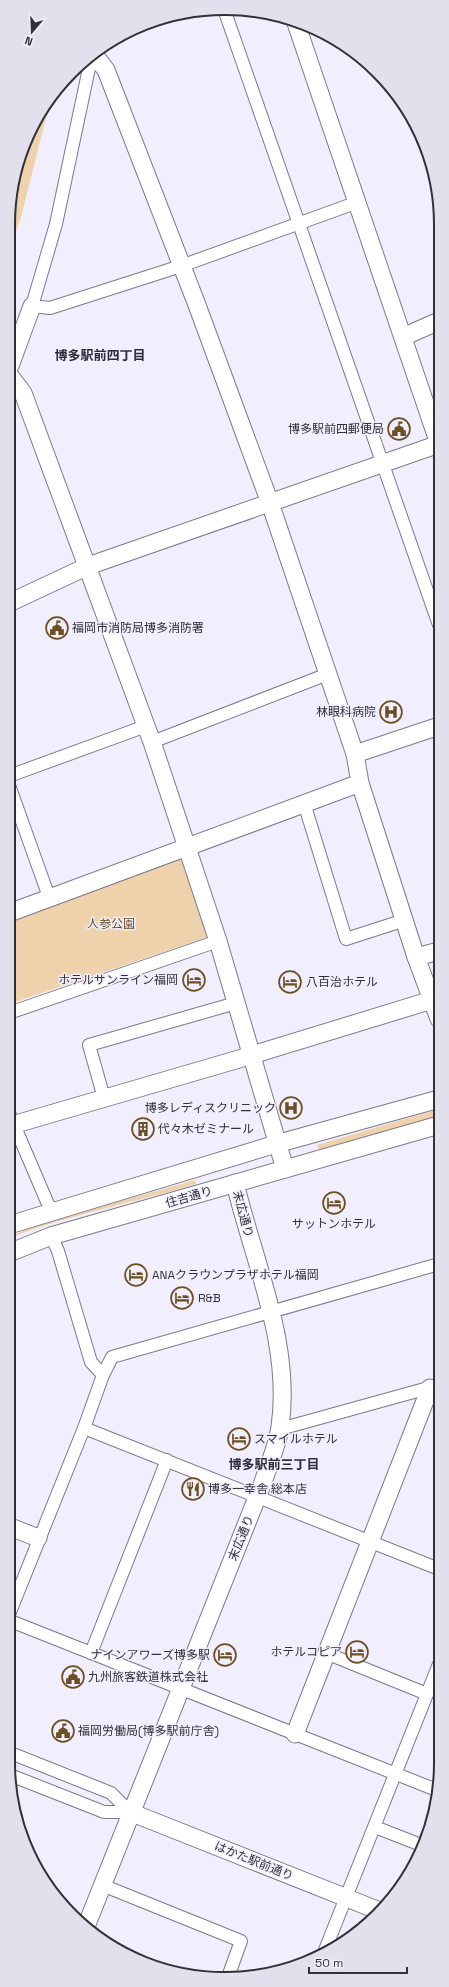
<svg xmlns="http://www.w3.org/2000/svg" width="449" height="1987" viewBox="0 0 449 1987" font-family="'Space Grotesk','Noto Sans JP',sans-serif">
<rect width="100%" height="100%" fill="#f1effd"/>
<!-- green -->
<g fill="#edd2ab">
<polygon points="50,102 22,213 10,251 10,225 30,137 37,116"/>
<polygon points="180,856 208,937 9,1004 9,914"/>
<polygon points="439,1109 439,1115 319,1150 317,1145"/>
<path d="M 195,1180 L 196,1184 C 134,1203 70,1214 10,1238 L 9,1237 L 36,1225 Z"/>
</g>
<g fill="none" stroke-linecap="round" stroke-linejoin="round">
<!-- street casing -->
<g stroke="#7c7989" stroke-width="14">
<g id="street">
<polyline points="225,12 439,625"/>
<polyline points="92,54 56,224 32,306 50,308 181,266 358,202"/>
<polyline points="152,742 328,674"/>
<polyline points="9,776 146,726"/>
<polyline points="9,785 49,897"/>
<polyline points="304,803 346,939 405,920"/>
<polyline points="9,1013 218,941"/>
<polyline points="104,1098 89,1045 236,1003"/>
<polyline points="9,1113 51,1211"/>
<polyline points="51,1236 58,1251 91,1362 103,1375"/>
<polyline points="84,1428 439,1569"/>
<polyline points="280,1429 439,1385"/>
<polyline points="8,1617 84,1428 103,1375 112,1357 439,1264"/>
<polyline points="8,1620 439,1791"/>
<polyline points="91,1653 167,1460"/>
<polyline points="326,1653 427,1694"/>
<polyline points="8,1752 111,1793 130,1812"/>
<polyline points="10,1775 104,1812 130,1812"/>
<polyline points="375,1827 421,1845"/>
<polyline points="102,1885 241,1941 228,1977"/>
<polyline points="325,1950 439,1664"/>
</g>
</g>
<!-- secondary casing -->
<g stroke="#7c7989" stroke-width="19">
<g id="secondary">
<polyline points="296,23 439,444"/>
<polyline points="93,53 106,70 197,305 270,503 355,754 360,783 416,957 439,1019"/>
<polyline points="403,337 439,321"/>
<polyline points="10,366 32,306"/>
<polyline points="10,376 23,393 152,742 218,941 285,1169"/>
<polyline points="9,603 88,566 439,444"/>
<polyline points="355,754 439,726"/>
<polyline points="9,913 360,783"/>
<polyline points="416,957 439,951"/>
<polyline points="9,1126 239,1059 432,1000"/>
<polyline points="9,1225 276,1144 439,1099"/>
<polyline points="9,1253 51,1236 439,1125"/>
<polyline points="8,1526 38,1538"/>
<polyline points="295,1734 430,1388"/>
<polyline points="130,1812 377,1910"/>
<path d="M 87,1924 L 262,1485 C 268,1467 277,1447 280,1427 C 292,1344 254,1263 235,1183"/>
</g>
</g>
<!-- street -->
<use href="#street" stroke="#fff" stroke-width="12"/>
<!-- secondary -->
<use href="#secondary" stroke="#fff" stroke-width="17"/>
<!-- rail -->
<polyline stroke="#7f7d86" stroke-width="3" stroke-dasharray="6 3" stroke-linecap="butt" points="10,202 14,184"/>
</g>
<!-- icons -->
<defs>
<g id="civic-ring" transform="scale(1.15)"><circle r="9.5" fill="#f1effd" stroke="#6c5023" stroke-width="1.5"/><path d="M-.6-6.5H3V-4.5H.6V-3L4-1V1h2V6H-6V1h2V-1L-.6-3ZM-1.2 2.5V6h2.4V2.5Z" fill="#6c5023"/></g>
<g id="hospital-ring" transform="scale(1.15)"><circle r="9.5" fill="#f1effd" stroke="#6c5023" stroke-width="1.5"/><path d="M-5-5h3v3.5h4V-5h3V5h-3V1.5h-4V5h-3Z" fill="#6c5023"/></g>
<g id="hotel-ring" transform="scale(1.15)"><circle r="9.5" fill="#f1effd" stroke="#6c5023" stroke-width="1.5"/><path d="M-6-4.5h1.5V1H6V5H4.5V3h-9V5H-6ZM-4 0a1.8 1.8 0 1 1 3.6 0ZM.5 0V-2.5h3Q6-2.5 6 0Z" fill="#6c5023"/></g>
<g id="building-ring" transform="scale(1.15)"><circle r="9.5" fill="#f1effd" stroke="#6c5023" stroke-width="1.5"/><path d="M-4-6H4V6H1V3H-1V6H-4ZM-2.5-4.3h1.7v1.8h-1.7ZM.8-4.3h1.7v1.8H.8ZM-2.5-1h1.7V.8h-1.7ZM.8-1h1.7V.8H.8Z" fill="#6c5023"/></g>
<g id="restaurant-ring" transform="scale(1.15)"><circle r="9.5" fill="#f1effd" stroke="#6c5023" stroke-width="1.5"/><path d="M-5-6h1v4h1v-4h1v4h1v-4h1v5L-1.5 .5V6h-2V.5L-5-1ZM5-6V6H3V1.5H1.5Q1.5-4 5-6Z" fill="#6c5023"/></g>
</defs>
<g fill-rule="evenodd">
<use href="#civic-ring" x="399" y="429"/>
<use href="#civic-ring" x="57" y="628"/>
<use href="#hospital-ring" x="391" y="712"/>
<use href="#hotel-ring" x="194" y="980"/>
<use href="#hotel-ring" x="290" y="982"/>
<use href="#hospital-ring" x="291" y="1108"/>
<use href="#building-ring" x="143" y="1129"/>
<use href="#hotel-ring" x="334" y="1203"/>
<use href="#hotel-ring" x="136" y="1275"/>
<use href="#hotel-ring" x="182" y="1298"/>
<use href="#hotel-ring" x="239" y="1439"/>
<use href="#restaurant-ring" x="193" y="1489"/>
<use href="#hotel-ring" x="357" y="1652"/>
<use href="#hotel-ring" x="225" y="1655"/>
<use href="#civic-ring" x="73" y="1677"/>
<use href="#civic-ring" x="63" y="1731"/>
</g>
<g text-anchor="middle" stroke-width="3" stroke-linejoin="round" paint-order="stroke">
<!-- poi labels -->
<g font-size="12" fill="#323137" stroke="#f1effd" text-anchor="start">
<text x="384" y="433" text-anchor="end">博多駅前四郵便局</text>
<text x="72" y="632">福岡市消防局博多消防署</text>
<text x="376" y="716" text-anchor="end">林眼科病院</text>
<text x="178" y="984" text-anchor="end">ホテルサンライン福岡</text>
<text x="306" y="986">八百治ホテル</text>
<text x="276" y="1112" text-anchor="end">博多レディスクリニック</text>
<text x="158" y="1133">代々木ゼミナール</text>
<text x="334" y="1228" text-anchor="middle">サットンホテル</text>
<text x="152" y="1279">ANAクラウンプラザホテル福岡</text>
<text x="198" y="1302">R&amp;B</text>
<text x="254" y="1443">スマイルホテル</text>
<text x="208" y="1493">博多一幸舎 総本店</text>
<text x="342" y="1656" text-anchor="end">ホテルコピア</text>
<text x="210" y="1659" text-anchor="end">ナインアワーズ博多駅</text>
<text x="88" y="1681">九州旅客鉄道株式会社</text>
<text x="78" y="1735">福岡労働局(博多駅前庁舎)</text>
</g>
<!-- park labels -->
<g font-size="12" fill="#684c20" stroke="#f1effd">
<text x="111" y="928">人参公園</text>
</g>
<!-- street labels -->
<g font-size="12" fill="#323137" stroke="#f1effd">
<text transform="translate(189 1197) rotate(-16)" y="4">住吉通り</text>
<text transform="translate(243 1214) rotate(75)" y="4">末広通り</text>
<text transform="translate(241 1538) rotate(-68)" y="4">末広通り</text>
<text transform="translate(254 1861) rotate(22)" y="4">はかた駅前通り</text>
</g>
<!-- neighbourhood labels -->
<g font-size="13" font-weight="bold" fill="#2e2c38" stroke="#f1effd">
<text x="100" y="360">博多駅前四丁目</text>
<text x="274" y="1469">博多駅前三丁目</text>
</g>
</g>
<!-- crop -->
<path d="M0 0H449V1987H0ZM224 15H225A209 209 0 0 1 434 224V1763A209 209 0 0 1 225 1972H224A209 209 0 0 1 15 1763V224A209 209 0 0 1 224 15Z" fill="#e2e0ed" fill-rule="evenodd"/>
<path fill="none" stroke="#323137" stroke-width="2" d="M224 15H225A209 209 0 0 1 434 224V1763A209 209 0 0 1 225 1972H224A209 209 0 0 1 15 1763V224A209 209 0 0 1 224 15Z"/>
<!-- north arrow -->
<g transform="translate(32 32) rotate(199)" stroke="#f1effd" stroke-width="3" paint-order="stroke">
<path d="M0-3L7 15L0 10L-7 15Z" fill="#323137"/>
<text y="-6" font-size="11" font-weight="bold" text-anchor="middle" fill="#323137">N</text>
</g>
<!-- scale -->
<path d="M309 1967v6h98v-6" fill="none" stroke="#323137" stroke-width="2"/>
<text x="315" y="1967" font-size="12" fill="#323137" stroke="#f1effd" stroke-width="3" paint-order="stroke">50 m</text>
</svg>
